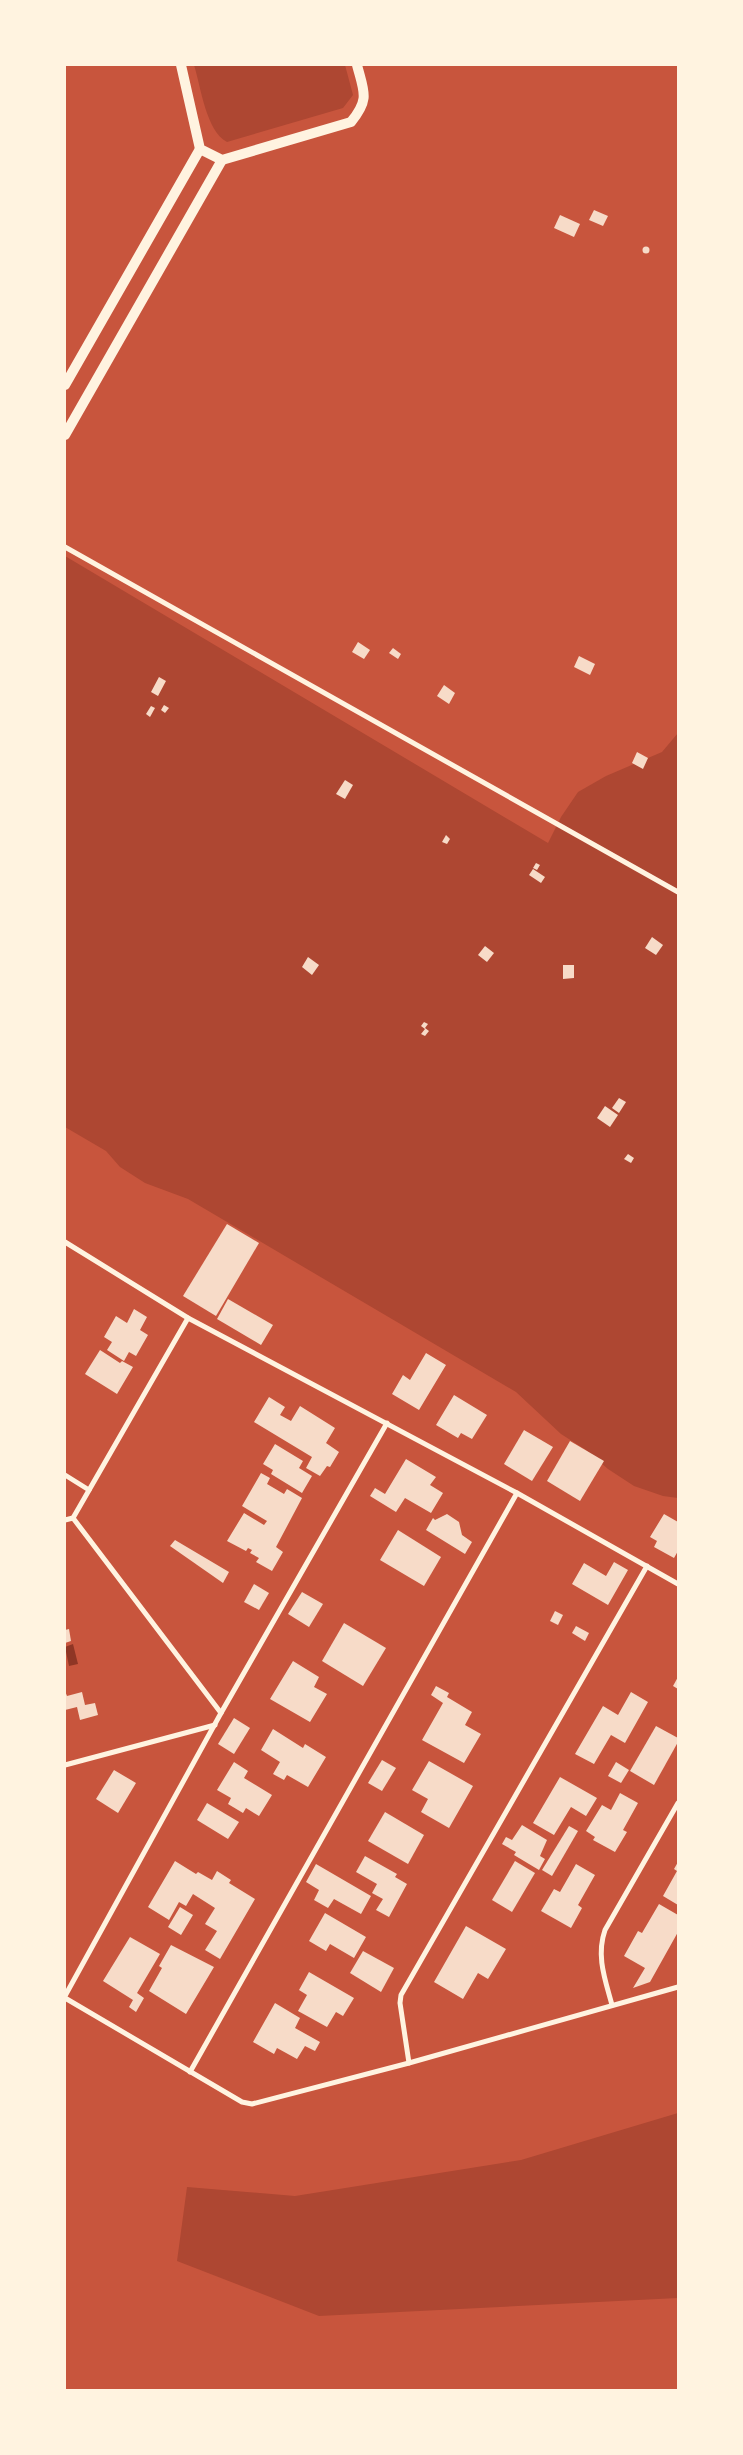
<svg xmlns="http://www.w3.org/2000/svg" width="743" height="2455" viewBox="0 0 743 2455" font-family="Ubuntu,sans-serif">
<rect width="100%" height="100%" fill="#c8553d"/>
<!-- green -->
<g fill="#ae4732">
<path d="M 194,65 L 345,65 L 353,95 L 343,108 L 227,142 C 206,131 201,87 194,65 Z"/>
<polygon points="65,556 548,843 561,817 578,792 606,776 662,752 678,733 678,1498 663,1496 634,1486 608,1469 586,1450 561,1434 516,1392 188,1199 145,1183 120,1167 106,1151 65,1127"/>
<polygon points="678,2113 678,2298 319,2316 177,2261 187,2187 295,2196 521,2160"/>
</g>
<!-- water -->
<polygon fill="#8f3625" points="73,1644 78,1664 69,1666 65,1647"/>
<!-- building -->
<g fill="#f7dbc8">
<polygon points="594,210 608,216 603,226 589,220"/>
<polygon points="560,215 580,224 574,237 554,228"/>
<circle cx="646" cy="250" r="3.5"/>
<polygon points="358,642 370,650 364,659 352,652"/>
<polygon points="393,648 401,654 398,659 389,653"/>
<polygon points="579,656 595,664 590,675 574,667"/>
<polygon points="159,677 166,681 158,696 151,692"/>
<polygon points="444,685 455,693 449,704 437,696"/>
<polygon points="164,705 169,708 165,713 161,710"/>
<polygon points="151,706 155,708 150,717 146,714"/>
<polygon points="637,752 648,758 643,769 632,763"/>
<polygon points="345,780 353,785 345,799 336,794"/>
<polygon points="446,835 450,839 447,844 442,842"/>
<polygon points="536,863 540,865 537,870 533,868"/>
<polygon points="533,869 545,877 541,883 529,875"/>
<polygon points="652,937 663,945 656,955 645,948"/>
<polygon points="485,946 494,953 487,962 478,955"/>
<polygon points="308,957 319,965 312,975 302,967"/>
<polygon points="563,965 574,965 574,978 563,979"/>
<polygon points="424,1022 428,1024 425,1028 429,1031 425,1036 421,1034 425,1029 421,1026"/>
<polygon points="619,1098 626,1102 619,1113 612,1108"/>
<polygon points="605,1106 618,1115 610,1127 597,1118"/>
<polygon points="628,1154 634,1158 631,1163 624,1159"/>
<polygon points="227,1224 259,1243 216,1316 183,1296"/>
<polygon points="228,1299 273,1325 261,1345 217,1319"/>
<polygon points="134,1309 147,1317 140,1330 148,1335 136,1356 129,1352 124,1361 107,1350 112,1342 104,1337 116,1316 127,1323"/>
<polygon points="100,1350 120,1363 122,1361 133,1367 117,1394 85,1374"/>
<polygon points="426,1353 446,1365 419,1410 392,1394 403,1375 410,1380"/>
<polygon points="454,1395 487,1415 472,1439 461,1433 458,1438 436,1425"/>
<polygon points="269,1397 285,1407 280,1415 291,1421 300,1406 335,1428 326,1443 339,1452 330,1467 327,1466 320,1476 306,1468 312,1457 254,1422"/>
<polygon points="524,1430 553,1447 532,1481 504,1464"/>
<polygon points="570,1441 604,1461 580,1501 547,1481"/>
<polygon points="275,1444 303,1461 299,1468 312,1476 302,1493 271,1474 273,1470 263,1464"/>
<polygon points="406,1459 436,1477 430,1485 443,1493 431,1513 405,1498 396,1512 370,1496 375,1488 385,1494"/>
<polygon points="261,1473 270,1478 267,1484 284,1494 287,1489 302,1498 276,1547 283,1552 272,1571 256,1562 259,1558 250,1553 252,1550 248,1548 246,1551 227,1541 244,1513 264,1525 267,1521 242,1506"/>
<polygon points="447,1514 459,1522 462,1535 472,1542 465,1554 426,1530 433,1518 435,1520"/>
<polygon points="664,1514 678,1522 678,1551 674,1558 654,1547 657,1541 650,1537"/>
<polygon points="398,1530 441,1557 424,1586 380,1560"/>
<polygon points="175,1540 229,1572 223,1583 170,1546"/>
<polygon points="614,1562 628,1570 608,1605 572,1584 584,1563 606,1576"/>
<polygon points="254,1584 269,1593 259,1610 244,1602"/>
<polygon points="302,1592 323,1604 309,1627 288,1614"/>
<polygon points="555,1611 563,1615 558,1625 550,1621"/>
<polygon points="344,1623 386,1648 363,1686 322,1661"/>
<polygon points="576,1626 589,1633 585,1641 572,1633"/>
<polygon points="69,1629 71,1641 65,1643 65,1630"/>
<polygon points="293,1661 319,1677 314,1687 327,1694 310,1722 270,1699"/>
<polygon points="678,1677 678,1689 673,1686"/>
<polygon points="436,1686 449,1693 447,1697 472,1712 465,1725 481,1734 464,1763 422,1740 443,1703 431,1695"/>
<polygon points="65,1691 67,1696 82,1692 85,1705 95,1703 98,1715 80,1720 77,1707 65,1710"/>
<polygon points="631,1692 648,1702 625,1743 611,1735 594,1764 575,1754 603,1706 618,1715"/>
<polygon points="234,1718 250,1728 234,1754 218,1744"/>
<polygon points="656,1726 678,1738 678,1742 654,1785 630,1771"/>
<polygon points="273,1729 303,1748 305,1744 326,1757 308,1787 287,1775 284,1780 273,1774 280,1762 261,1750"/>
<polygon points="382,1760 396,1768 382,1791 368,1783"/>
<polygon points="429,1761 473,1786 449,1828 421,1812 428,1799 412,1790"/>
<polygon points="234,1762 248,1771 244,1778 272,1795 259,1816 246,1808 243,1813 228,1804 231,1798 217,1790"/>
<polygon points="616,1762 629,1770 621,1783 608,1776"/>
<polygon points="114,1770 136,1783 118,1813 96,1799"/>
<polygon points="560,1777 597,1798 586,1816 571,1807 554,1835 533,1823"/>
<polygon points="620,1793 638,1803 623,1830 627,1832 615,1852 593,1840 595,1837 586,1831 602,1805 611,1810"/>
<polygon points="207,1803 239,1822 228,1839 197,1820"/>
<polygon points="385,1812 424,1835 408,1864 368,1841"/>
<polygon points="522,1825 547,1840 540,1856 545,1859 539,1870 514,1855 516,1852 502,1844 506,1837 512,1840"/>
<polygon points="569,1826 578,1831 552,1876 542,1870"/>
<polygon points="365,1856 397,1874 395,1877 407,1884 389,1917 376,1910 383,1899 372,1893 377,1884 356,1872"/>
<polygon points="175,1861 196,1874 198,1872 212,1880 217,1871 231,1880 229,1883 255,1899 220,1959 205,1950 217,1931 205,1924 215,1908 193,1894 186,1906 179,1902 169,1920 148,1907"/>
<polygon points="515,1861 535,1873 512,1912 492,1900"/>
<polygon points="678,1862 678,1905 663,1896 677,1871 674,1869"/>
<polygon points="316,1864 371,1896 361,1914 334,1899 328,1908 314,1900 319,1890 306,1882"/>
<polygon points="576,1864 595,1875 578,1905 582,1908 571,1928 541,1911 554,1889 560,1892"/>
<polygon points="659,1904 678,1915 678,1932 650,1982 633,1988 645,1968 624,1956 638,1931 642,1933"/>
<polygon points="180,1907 193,1915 181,1935 168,1927"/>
<polygon points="325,1913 366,1937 354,1958 330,1944 326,1951 309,1941"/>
<polygon points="466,1926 506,1949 488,1979 478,1973 463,1999 434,1982"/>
<polygon points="130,1937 160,1954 137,1993 144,1998 136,2012 129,2007 133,2000 103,1981"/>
<polygon points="171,1945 214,1967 186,2014 149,1991 162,1968 159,1966"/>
<polygon points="363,1951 394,1968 381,1992 350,1973"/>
<polygon points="309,1972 354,1998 343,2016 336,2012 327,2027 298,2011 307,1995 299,1990"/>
<polygon points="275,2003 300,2018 295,2028 320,2042 315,2051 305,2046 297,2059 277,2048 274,2054 253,2042"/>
</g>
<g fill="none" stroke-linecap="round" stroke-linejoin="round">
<!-- minor -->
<g stroke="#fff3e0" stroke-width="5">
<polyline points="65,547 678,892"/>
<polyline points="65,1242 188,1318 517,1493 678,1584"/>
<polyline points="65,1475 89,1490"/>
<polyline points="73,1518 221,1713"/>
<polyline points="65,1520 73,1518 188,1318"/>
<polyline points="65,1765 215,1725"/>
<polyline points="65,1996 221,1713 387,1423"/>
<polyline points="65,1998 242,2102 252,2104 409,2063 678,1987"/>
<path d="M 612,2005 C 605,1979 596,1956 605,1930 L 678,1803"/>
<polyline points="409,2063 400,2003 401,1995 647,1566"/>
<polyline points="190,2072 517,1493"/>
</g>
<!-- secondary -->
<g stroke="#fff3e0" stroke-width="10">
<path d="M 181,65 L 200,149 L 222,160 L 351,122 C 370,99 364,92 357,65"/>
<polyline points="65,385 200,149"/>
<polyline points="65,435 222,160"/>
</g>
</g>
<!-- border -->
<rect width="743" height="2455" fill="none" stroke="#fff3e0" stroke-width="132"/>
</svg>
